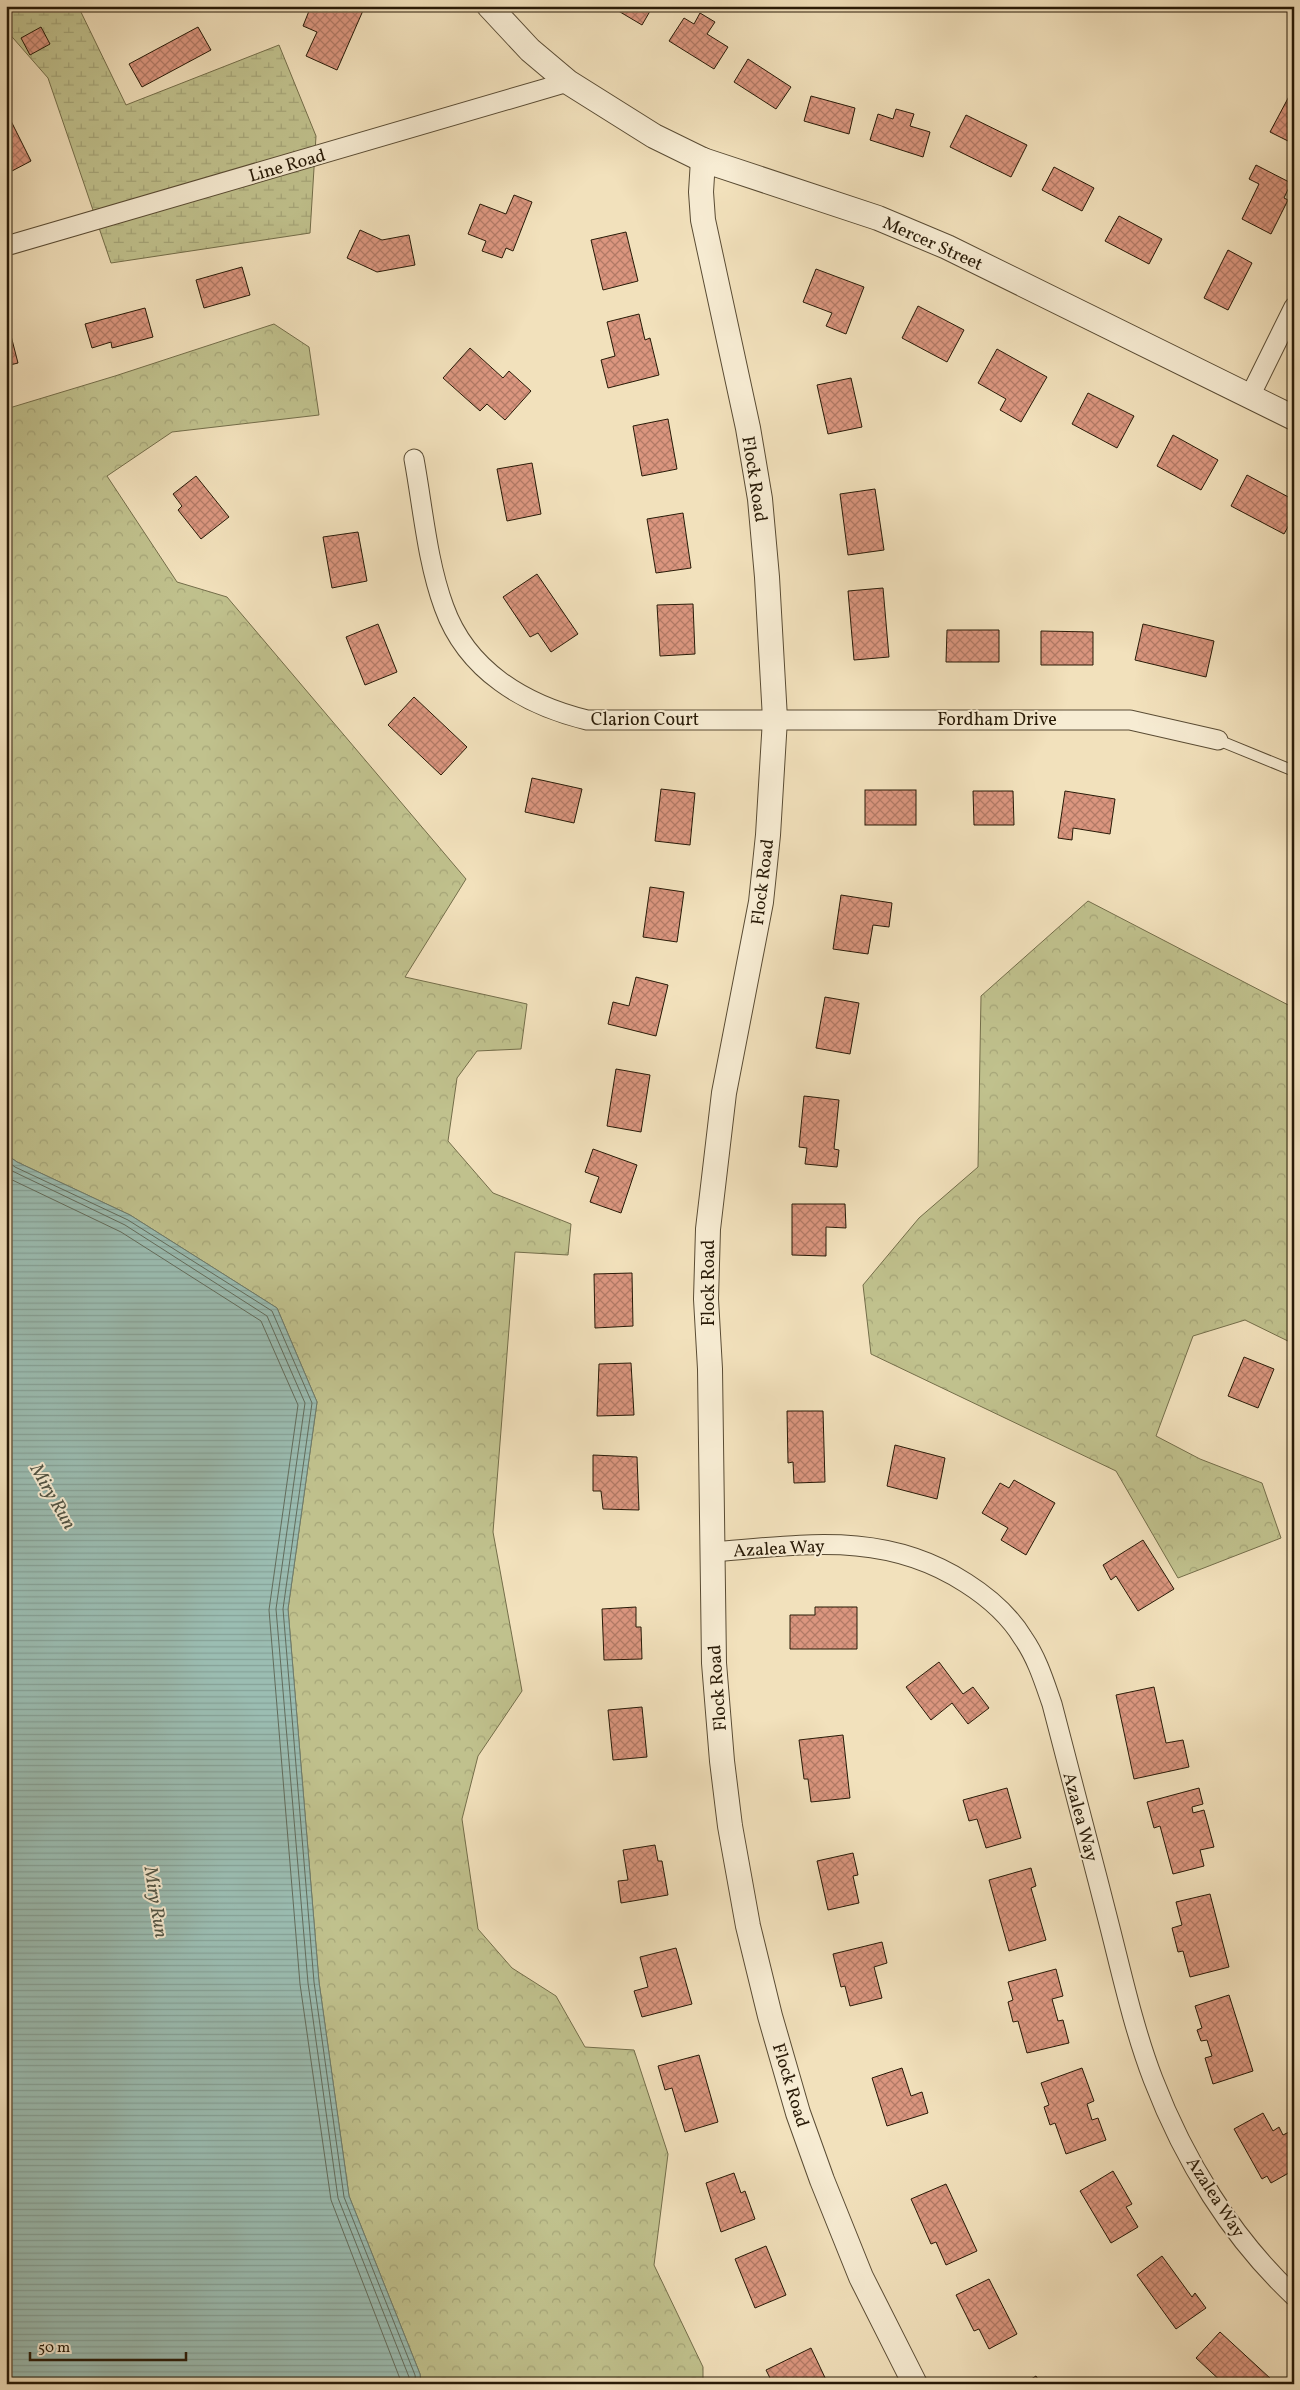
<svg xmlns="http://www.w3.org/2000/svg" width="1300" height="2390" viewBox="0 0 1300 2390" font-family="Vollkorn,serif">
<defs>
<pattern id="forest-crowns" width="20" height="18" patternUnits="userSpaceOnUse" patternTransform="scale(1.25)"><rect width="20" height="18" fill="#c0c18d"/><path d="M2 6a3 3 0 1 1 6 0M12 15a3 3 0 1 1 6 0" fill="none" stroke="#a5a578"/></pattern>
<pattern id="wetland-marsh" width="20" height="14" patternUnits="userSpaceOnUse" patternTransform="scale(1.25)"><rect width="20" height="14" fill="#c0c18d"/><path d="M1 5h8M5 5V1M11 12h8M15 12V8" fill="none" stroke="#a5a578"/></pattern>
<pattern id="water-rules" width="6" height="5" patternUnits="userSpaceOnUse" patternTransform="scale(1.25)"><rect width="6" height="5" fill="#9bbdb2"/><path d="M0 2.5h6" fill="none" stroke="#86a298"/></pattern>
<pattern id="building-cross-hatch" width="8" height="8" patternUnits="userSpaceOnUse" patternTransform="scale(1.25)"><rect width="8" height="8" fill="#db967f"/><path d="M0 0l8 8M0 8l8-8" fill="none" stroke="#b27a66"/></pattern>
</defs>
<rect width="100%" height="100%" fill="#f2e1bc"/>
<filter id="stains"><feTurbulence type="fractalNoise" baseFrequency=".004" numOctaves="4"/><feColorMatrix values="0 0 0 0 .2 0 0 0 0 .09 0 0 0 0 .02 0 0 0 .5 -.17"/></filter>
<radialGradient id="worn" r=".72"><stop offset=".6" stop-color="#630" stop-opacity="0"/><stop offset="1" stop-color="#630" stop-opacity=".3"/></radialGradient>
<!-- forest -->
<g fill="url(#forest-crowns)" stroke="#746e4a">
<polygon points="274,324 309,347 319,415 172,432 107,476 177,582 227,597 466,879 405,977 527,1004 521,1049 477,1051 457,1078 448,1141 493,1193 571,1224 568,1255 515,1252 493,1532 522,1691 478,1756 462,1819 478,1929 512,1968 556,1996 585,2047 634,2050 668,2154 654,2265 703,2367 703,2384 421,2384 420,2374 349,2196 319,1982 288,1609 317,1402 277,1308 130,1215 17,1162 6,1154 6,409 115,376"/>
<polygon points="1088,901 1294,1008 1294,1344 1245,1320 1193,1336 1156,1436 1200,1459 1262,1483 1281,1538 1178,1578 1116,1471 871,1354 863,1285 919,1218 978,1167 981,996"/>
</g>
<!-- wetland -->
<polygon fill="url(#wetland-marsh)" stroke="#746e4a" points="6,6 78,6 126,105 279,45 316,136 310,233 111,263 48,78 6,30"/>
<!-- water -->
<polygon fill="url(#water-rules)" stroke="#6d7c6e" points="6,1154 17,1162 130,1215 277,1308 317,1402 288,1609 319,1982 349,2196 420,2374 421,2384 6,2384"/>
<g fill="none" stroke-linecap="round" stroke-linejoin="round">
<!-- shore -->
<g stroke="#626c5c" stroke-width="1">
<polyline points="6,1160 15,1167 128,1220 272,1311 312,1403 283,1609 314,1982 344,2197 415,2375 416,2384"/>
<polyline points="6,1168 125,1225 267,1316 305,1403 276,1609 308,1983 338,2198 409,2377 410,2384"/>
<polyline points="6,1177 121,1232 261,1321 298,1405 269,1610 300,1984 331,2200 402,2384"/>
</g>
</g>
<!-- building -->
<g fill="url(#building-cross-hatch)" stroke="#281a07">
<polygon points="311,6 365,6 337,70 306,56 317,32 303,26"/>
<polygon points="610,6 653,6 642,25"/>
<polygon points="700,13 715,22 707,34 728,47 714,69 669,41 684,18 694,24"/>
<polygon points="41,27 50,44 30,55 21,38"/>
<polygon points="198,27 211,50 142,87 129,64"/>
<polygon points="748,59 791,87 776,109 734,82"/>
<polygon points="1294,87 1294,144 1270,132"/>
<polygon points="811,96 855,108 849,134 804,121"/>
<polygon points="896,109 914,114 910,126 930,132 923,157 870,140 878,114 893,119"/>
<polygon points="966,115 1027,145 1011,177 950,147"/>
<polygon points="9,117 31,161 10,172 6,165 6,118"/>
<polygon points="1256,165 1291,183 1284,198 1288,200 1271,234 1242,219 1259,184 1249,179"/>
<polygon points="1054,167 1094,188 1082,211 1042,190"/>
<polygon points="514,195 532,202 513,251 506,248 502,258 482,251 486,241 468,234 480,204 506,214"/>
<polygon points="1119,216 1162,239 1149,264 1105,241"/>
<polygon points="360,230 382,240 409,235 415,265 377,272 347,258"/>
<polygon points="626,232 638,281 603,290 591,240"/>
<polygon points="1228,250 1252,263 1228,310 1204,298"/>
<polygon points="242,267 250,295 204,308 196,280"/>
<polygon points="816,269 864,287 846,334 826,326 832,313 803,302"/>
<polygon points="918,306 964,330 947,362 902,338"/>
<polygon points="145,308 153,337 112,348 111,342 92,348 85,324"/>
<polygon points="639,314 645,340 650,338 659,375 608,388 601,360 615,356 607,322"/>
<polygon points="6,328 9,328 18,363 6,366"/>
<polygon points="470,348 503,378 509,371 531,391 505,420 487,404 480,411 443,378"/>
<polygon points="997,349 1047,377 1021,422 1000,410 1006,399 978,383"/>
<polygon points="851,378 862,427 828,434 817,385"/>
<polygon points="1088,393 1134,416 1117,448 1072,424"/>
<polygon points="668,419 677,469 642,476 633,426"/>
<polygon points="1173,435 1218,460 1201,490 1157,466"/>
<polygon points="532,463 541,514 507,521 497,469"/>
<polygon points="1247,475 1294,500 1294,516 1284,534 1231,506"/>
<polygon points="196,476 229,517 201,539 178,510 182,506 173,494"/>
<polygon points="875,489 884,550 848,555 840,494"/>
<polygon points="683,513 691,568 656,573 647,519"/>
<polygon points="358,532 367,581 332,588 323,537"/>
<polygon points="537,574 578,634 551,652 538,633 530,637 503,597"/>
<polygon points="883,588 889,657 854,660 848,591"/>
<polygon points="693,604 695,654 660,656 657,605"/>
<polygon points="378,624 397,672 365,685 346,637"/>
<polygon points="1143,624 1214,641 1206,677 1135,660"/>
<polygon points="947,630 999,630 999,662 946,662"/>
<polygon points="1041,631 1093,632 1093,665 1041,665"/>
<polygon points="414,697 467,747 441,775 388,725"/>
<polygon points="532,778 582,789 574,823 525,812"/>
<polygon points="661,789 695,793 690,845 655,841"/>
<rect x="865" y="790" width="51" height="35"/>
<polygon points="973,791 1013,791 1014,825 974,825"/>
<polygon points="1065,791 1115,799 1110,834 1073,828 1072,840 1058,838"/>
<polygon points="650,887 684,892 677,942 643,937"/>
<polygon points="841,895 892,903 889,927 873,925 868,954 833,949"/>
<polygon points="636,977 668,985 656,1036 608,1024 613,1002 629,1006"/>
<polygon points="825,997 859,1003 850,1054 816,1048"/>
<polygon points="616,1069 650,1075 641,1132 607,1126"/>
<polygon points="804,1096 839,1100 834,1149 839,1150 837,1167 805,1164 807,1148 799,1147"/>
<polygon points="593,1149 637,1165 621,1213 590,1202 599,1177 585,1172"/>
<polygon points="792,1204 845,1204 846,1228 826,1227 826,1256 792,1255"/>
<polygon points="632,1273 633,1326 595,1328 594,1274"/>
<polygon points="1244,1357 1274,1369 1258,1408 1228,1396"/>
<polygon points="631,1363 634,1415 597,1416 599,1364"/>
<polygon points="787,1411 823,1411 825,1482 794,1483 793,1462 788,1463"/>
<polygon points="895,1445 945,1458 937,1499 887,1486"/>
<polygon points="593,1455 637,1457 639,1510 603,1509 601,1491 593,1491"/>
<polygon points="1014,1480 1055,1503 1026,1555 1001,1540 1008,1528 982,1513 1000,1483 1009,1488"/>
<polygon points="1143,1540 1174,1589 1138,1611 1116,1576 1111,1580 1103,1565"/>
<polygon points="636,1607 636,1627 641,1627 642,1659 604,1660 602,1609"/>
<polygon points="815,1607 857,1607 857,1649 790,1649 790,1615 815,1615"/>
<polygon points="939,1662 963,1694 973,1687 989,1708 968,1724 952,1703 931,1720 906,1687"/>
<polygon points="1154,1687 1166,1743 1183,1740 1189,1767 1134,1779 1116,1695"/>
<polygon points="642,1707 647,1757 613,1760 608,1710"/>
<polygon points="843,1735 850,1798 811,1802 808,1779 804,1779 799,1740"/>
<polygon points="1007,1788 1021,1838 986,1848 977,1819 969,1821 963,1800"/>
<polygon points="1199,1788 1203,1804 1192,1807 1193,1813 1204,1810 1214,1847 1200,1850 1204,1866 1173,1874 1160,1826 1154,1828 1147,1802"/>
<polygon points="655,1845 658,1861 662,1861 668,1895 621,1903 618,1881 628,1880 623,1850"/>
<polygon points="853,1853 858,1875 853,1876 859,1903 828,1910 817,1861"/>
<polygon points="1031,1868 1036,1886 1031,1888 1046,1940 1009,1951 989,1880"/>
<polygon points="1210,1894 1229,1967 1190,1977 1183,1951 1178,1952 1172,1928 1182,1925 1176,1902"/>
<polygon points="882,1942 887,1963 874,1967 882,1998 850,2006 845,1986 841,1987 833,1954"/>
<polygon points="676,1948 692,2004 642,2017 634,1991 648,1987 640,1957"/>
<polygon points="1056,1969 1063,1996 1052,1999 1058,2021 1063,2020 1069,2043 1027,2053 1018,2021 1013,2022 1008,2002 1013,2000 1008,1982"/>
<polygon points="1229,1995 1253,2071 1213,2084 1205,2058 1212,2056 1207,2040 1201,2041 1197,2030 1202,2028 1195,2006"/>
<polygon points="699,2055 718,2122 685,2132 672,2088 665,2090 658,2066"/>
<polygon points="902,2068 911,2096 922,2092 928,2113 887,2126 872,2078"/>
<polygon points="1082,2068 1094,2101 1087,2104 1092,2120 1098,2118 1106,2140 1066,2154 1055,2123 1050,2125 1044,2107 1049,2105 1041,2083"/>
<polygon points="1263,2113 1273,2131 1279,2127 1283,2135 1293,2130 1294,2131 1294,2152 1291,2153 1294,2159 1294,2170 1271,2183 1267,2176 1262,2179 1234,2129"/>
<polygon points="1113,2171 1132,2204 1126,2207 1138,2227 1111,2243 1080,2191"/>
<polygon points="734,2173 741,2193 745,2191 755,2219 721,2232 706,2183"/>
<polygon points="946,2184 977,2251 946,2265 936,2242 931,2244 911,2199"/>
<polygon points="766,2246 786,2295 755,2308 735,2259"/>
<polygon points="1162,2256 1192,2297 1195,2293 1206,2308 1176,2329 1137,2275"/>
<polygon points="989,2279 1017,2334 989,2349 979,2329 974,2331 956,2295"/>
<polygon points="1220,2332 1271,2379 1266,2384 1224,2384 1196,2358"/>
<polygon points="811,2348 828,2384 773,2384 766,2370"/>
<polygon points="1036,2376 1041,2384 1023,2384"/>
</g>
<g fill="none" stroke-linecap="round" stroke-linejoin="round">
<!-- service casing -->
<g stroke="#5a4c34" stroke-width="12">
<polyline id="service" points="1218,740 1294,771"/>
</g>
<!-- minor casing -->
<g stroke="#5a4c34" stroke-width="21">
<g id="minor">
<polyline points="6,246 568,82"/>
<polyline points="1250,396 1294,307"/>
<path d="M 414,459 C 423,508 427,561 444,607 C 467,671 525,705 587,720 L 1130,720 L 1218,740"/>
<path d="M 712,1552 C 802,1545 885,1530 966,1583 C 988,1597 1009,1615 1023,1638 C 1037,1658 1044,1681 1052,1704 C 1070,1774 1089,1845 1107,1916 C 1121,1970 1133,2027 1153,2079 C 1184,2160 1231,2237 1294,2296"/>
</g>
</g>
<!-- tertiary casing -->
<g stroke="#5a4c34" stroke-width="26">
<g id="tertiary">
<polyline points="489,6 530,50 568,82 654,136 703,160 878,218 947,247 1294,418"/>
<polyline points="703,160 701,192 703,220 748,428 760,499 767,577 775,719 768,835 761,902 724,1093 708,1229 706,1299 710,1369 714,1663 722,1761 730,1826 748,1926 770,2016 798,2113 822,2180 861,2277 915,2384"/>
</g>
</g>
<!-- service -->
<use href="#service" stroke="#f7ecd3" stroke-width="10"/>
<!-- minor -->
<use href="#minor" stroke="#f7ecd3" stroke-width="19"/>
<!-- tertiary -->
<use href="#tertiary" stroke="#f7ecd3" stroke-width="24"/>
</g>
<g text-anchor="middle" stroke-width="4" stroke-linejoin="round" paint-order="stroke">
<!-- street labels -->
<g font-size="18" fill="#281a07" stroke="#f7ecd3">
<text transform="translate(287 165) rotate(-16)" y="6">Line Road</text>
<text transform="translate(933 243) rotate(24)" y="6">Mercer Street</text>
<text transform="translate(755 479) rotate(81)" y="6">Flock Road</text>
<text x="645" y="725">Clarion Court</text>
<text x="997" y="725">Fordham Drive</text>
<text transform="translate(762 882) rotate(-83)" y="6">Flock Road</text>
<text transform="translate(708 1283) rotate(-90)" y="6">Flock Road</text>
<text transform="translate(779 1548) rotate(-3)" y="6">Azalea Way</text>
<text transform="translate(717 1688) rotate(-94)" y="6">Flock Road</text>
<text transform="translate(1081 1817) rotate(75)" y="6">Azalea Way</text>
<text transform="translate(791 2085) rotate(73)" y="6">Flock Road</text>
<text transform="translate(1216 2197) rotate(57)" y="6">Azalea Way</text>
</g>
<!-- water labels -->
<g font-size="19" font-style="italic" fill="#505343" stroke="#f7ecd3">
<text transform="translate(54 1496) rotate(60)" y="7">Miry Run</text>
<text transform="translate(157 1902) rotate(81)" y="7">Miry Run</text>
</g>
</g>
<!-- margin -->
<rect width="1300" height="2390" fill="none" stroke="#f2e1bc" stroke-width="25"/>
<rect x="8" y="8" width="1285" height="2375" fill="none" stroke="#281a07" stroke-width="2.5"/>
<rect x="12" y="12" width="1275" height="2365" fill="none" stroke="#281a07"/>
<!-- scale -->
<path d="M30 2352v8h156v-8" fill="none" stroke="#281a07" stroke-width="2.5"/>
<text x="38" y="2352" font-size="15" fill="#281a07" stroke="#f7ecd3" stroke-width="4" paint-order="stroke">50 m</text>
<rect width="100%" height="100%" filter="url(#stains)"/>
<rect width="100%" height="100%" fill="url(#worn)"/>
</svg>
